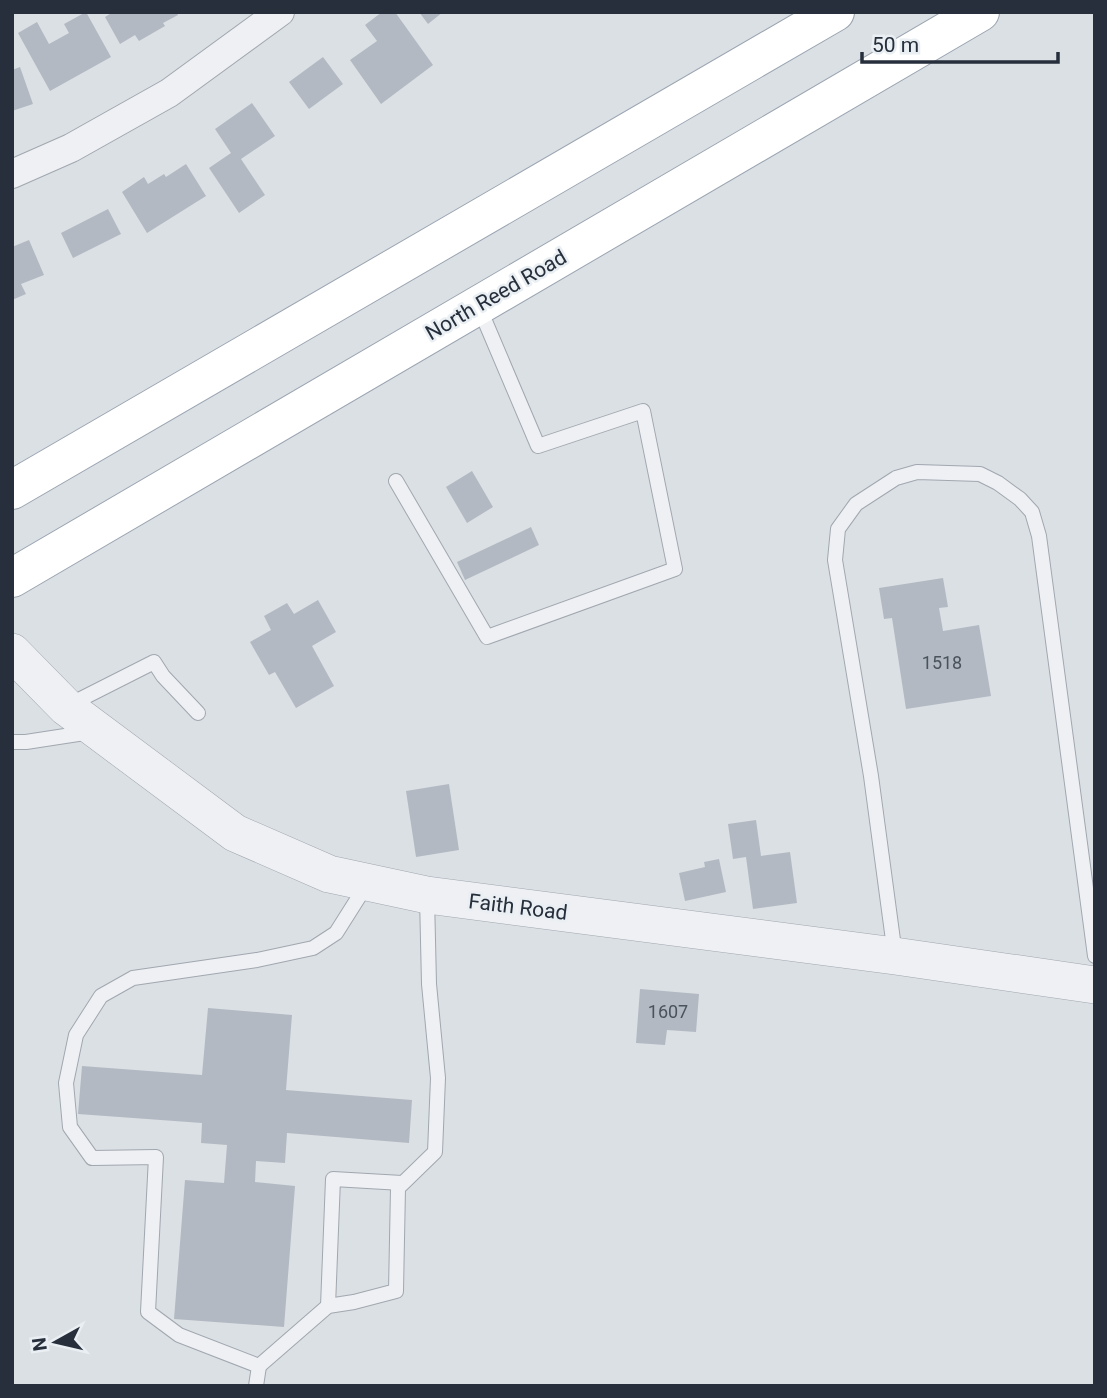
<svg xmlns="http://www.w3.org/2000/svg" width="1107" height="1398" viewBox="0 0 1107 1398" font-family="Roboto,sans-serif">
<rect width="100%" height="100%" fill="#dbe0e5"/>
<!-- building -->
<g fill="#b3b9c2">
<polygon points="86,12 111,57 50,91 18,33 37,22 49,44 69,33 64,24"/>
<polygon points="113,12 177,12 178,15 163,23 165,26 139,41 135,35 120,44 105,17"/>
<polygon points="382,12 395,12 433,65 381,104 350,60 377,41 365,25"/>
<polygon points="419,12 443,12 428,24"/>
<polygon points="323,57 343,84 309,109 289,82"/>
<polygon points="20,67 33,104 12,111 12,70"/>
<polygon points="252,103 275,136 241,159 265,195 239,213 209,168 231,153 215,129"/>
<polygon points="186,164 206,196 147,233 122,192 144,177 148,184 164,174 166,177"/>
<polygon points="108,209 121,234 73,258 61,233"/>
<polygon points="29,240 44,275 21,284 26,294 12,300 12,247"/>
<polygon points="472,471 493,507 467,523 446,487"/>
<polygon points="531,527 539,545 465,580 457,562"/>
<polygon points="943,578 948,607 939,608 943,631 979,625 991,696 906,709 892,618 884,619 879,588"/>
<polygon points="318,600 336,632 312,646 334,686 296,708 275,672 269,675 250,642 271,630 264,616 287,603 294,614"/>
<polygon points="449,784 459,850 416,857 406,791"/>
<polygon points="756,820 761,856 790,852 797,903 753,909 746,857 733,859 728,824"/>
<polygon points="719,859 726,892 685,901 679,873 705,867 704,862"/>
<polygon points="640,989 699,994 696,1032 667,1030 665,1045 636,1043"/>
<polygon points="208,1008 292,1015 286,1090 412,1100 409,1143 287,1133 285,1163 256,1161 255,1182 295,1186 284,1327 174,1319 185,1180 224,1183 227,1145 201,1143 202,1123 78,1114 82,1066 202,1075"/>
</g>
<g fill="none" stroke-linecap="round" stroke-linejoin="round">
<!-- service casing -->
<g stroke="#a1a7af" stroke-width="16">
<g id="service">
<polyline points="396,481 487,637 675,569 643,411 538,446 479,307"/>
<polyline points="67,706 154,662 163,676 198,713"/>
<polyline points="12,742 26,742 91,732"/>
<polyline points="895,955 871,776 835,560 838,529 856,504 896,478 917,472 980,474 998,483 1020,499 1032,512 1039,536 1095,956"/>
<polyline points="328,1306 333,1179 402,1183"/>
<polyline points="259,1366 328,1306 354,1302 396,1291 398,1188 435,1152 438,1078 429,984 427,897"/>
<polyline points="256,1386 259,1366 179,1335 148,1312 156,1157 92,1158 70,1127 66,1083 76,1035 101,996 133,978 257,960 313,948 336,933 367,884"/>
</g>
</g>
<!-- minor casing -->
<g stroke="#a1a7af" stroke-width="30">
<polyline id="minor" points="12,174 71,148 169,93 280,12"/>
</g>
<!-- tertiary casing -->
<g stroke="#a1a7af" stroke-width="38">
<polyline id="tertiary" points="12,652 66,707 235,833 329,874 427,895 895,956 1095,985"/>
</g>
<!-- primary casing -->
<g stroke="#9ba5b1" stroke-width="40">
<g id="primary">
<polyline points="12,490 835,12"/>
<polyline points="12,578 980,12"/>
</g>
</g>
<!-- service -->
<use href="#service" stroke="#eef0f4" stroke-width="14"/>
<!-- minor -->
<use href="#minor" stroke="#eef0f4" stroke-width="28"/>
<!-- tertiary -->
<use href="#tertiary" stroke="#eef0f4" stroke-width="37"/>
<!-- primary -->
<use href="#primary" stroke="#fff" stroke-width="38"/>
</g>
<g text-anchor="middle" stroke-width="5" stroke-linejoin="round" paint-order="stroke">
<!-- number labels -->
<g font-size="18" fill="#49525d">
<text x="942" y="669">1518</text>
<text x="668" y="1018">1607</text>
</g>
<!-- street labels -->
<g font-size="21" fill="#262f3b" stroke="#eaeff3">
<text transform="translate(496 295) rotate(-30)" y="7">North Reed Road</text>
<text transform="translate(518 907) rotate(7)" y="7">Faith Road</text>
</g>
</g>
<!-- border -->
<rect width="1107" height="1398" fill="none" stroke="#262f3b" stroke-width="28"/>
<!-- north arrow -->
<g transform="translate(56 1342) rotate(262)" stroke="#eaeff3" stroke-width="5" paint-order="stroke">
<path d="M0-5L12 26L0 18L-12 26Z" fill="#262f3b"/>
<text y="-10" font-size="19" font-weight="bold" text-anchor="middle" fill="#262f3b">N</text>
</g>
<!-- scale -->
<path d="M862 52v10h196v-10" fill="none" stroke="#262f3b" stroke-width="3.5"/>
<text x="872" y="52" font-size="21" fill="#262f3b" stroke="#eaeff3" stroke-width="5" paint-order="stroke">50 m</text>
</svg>
